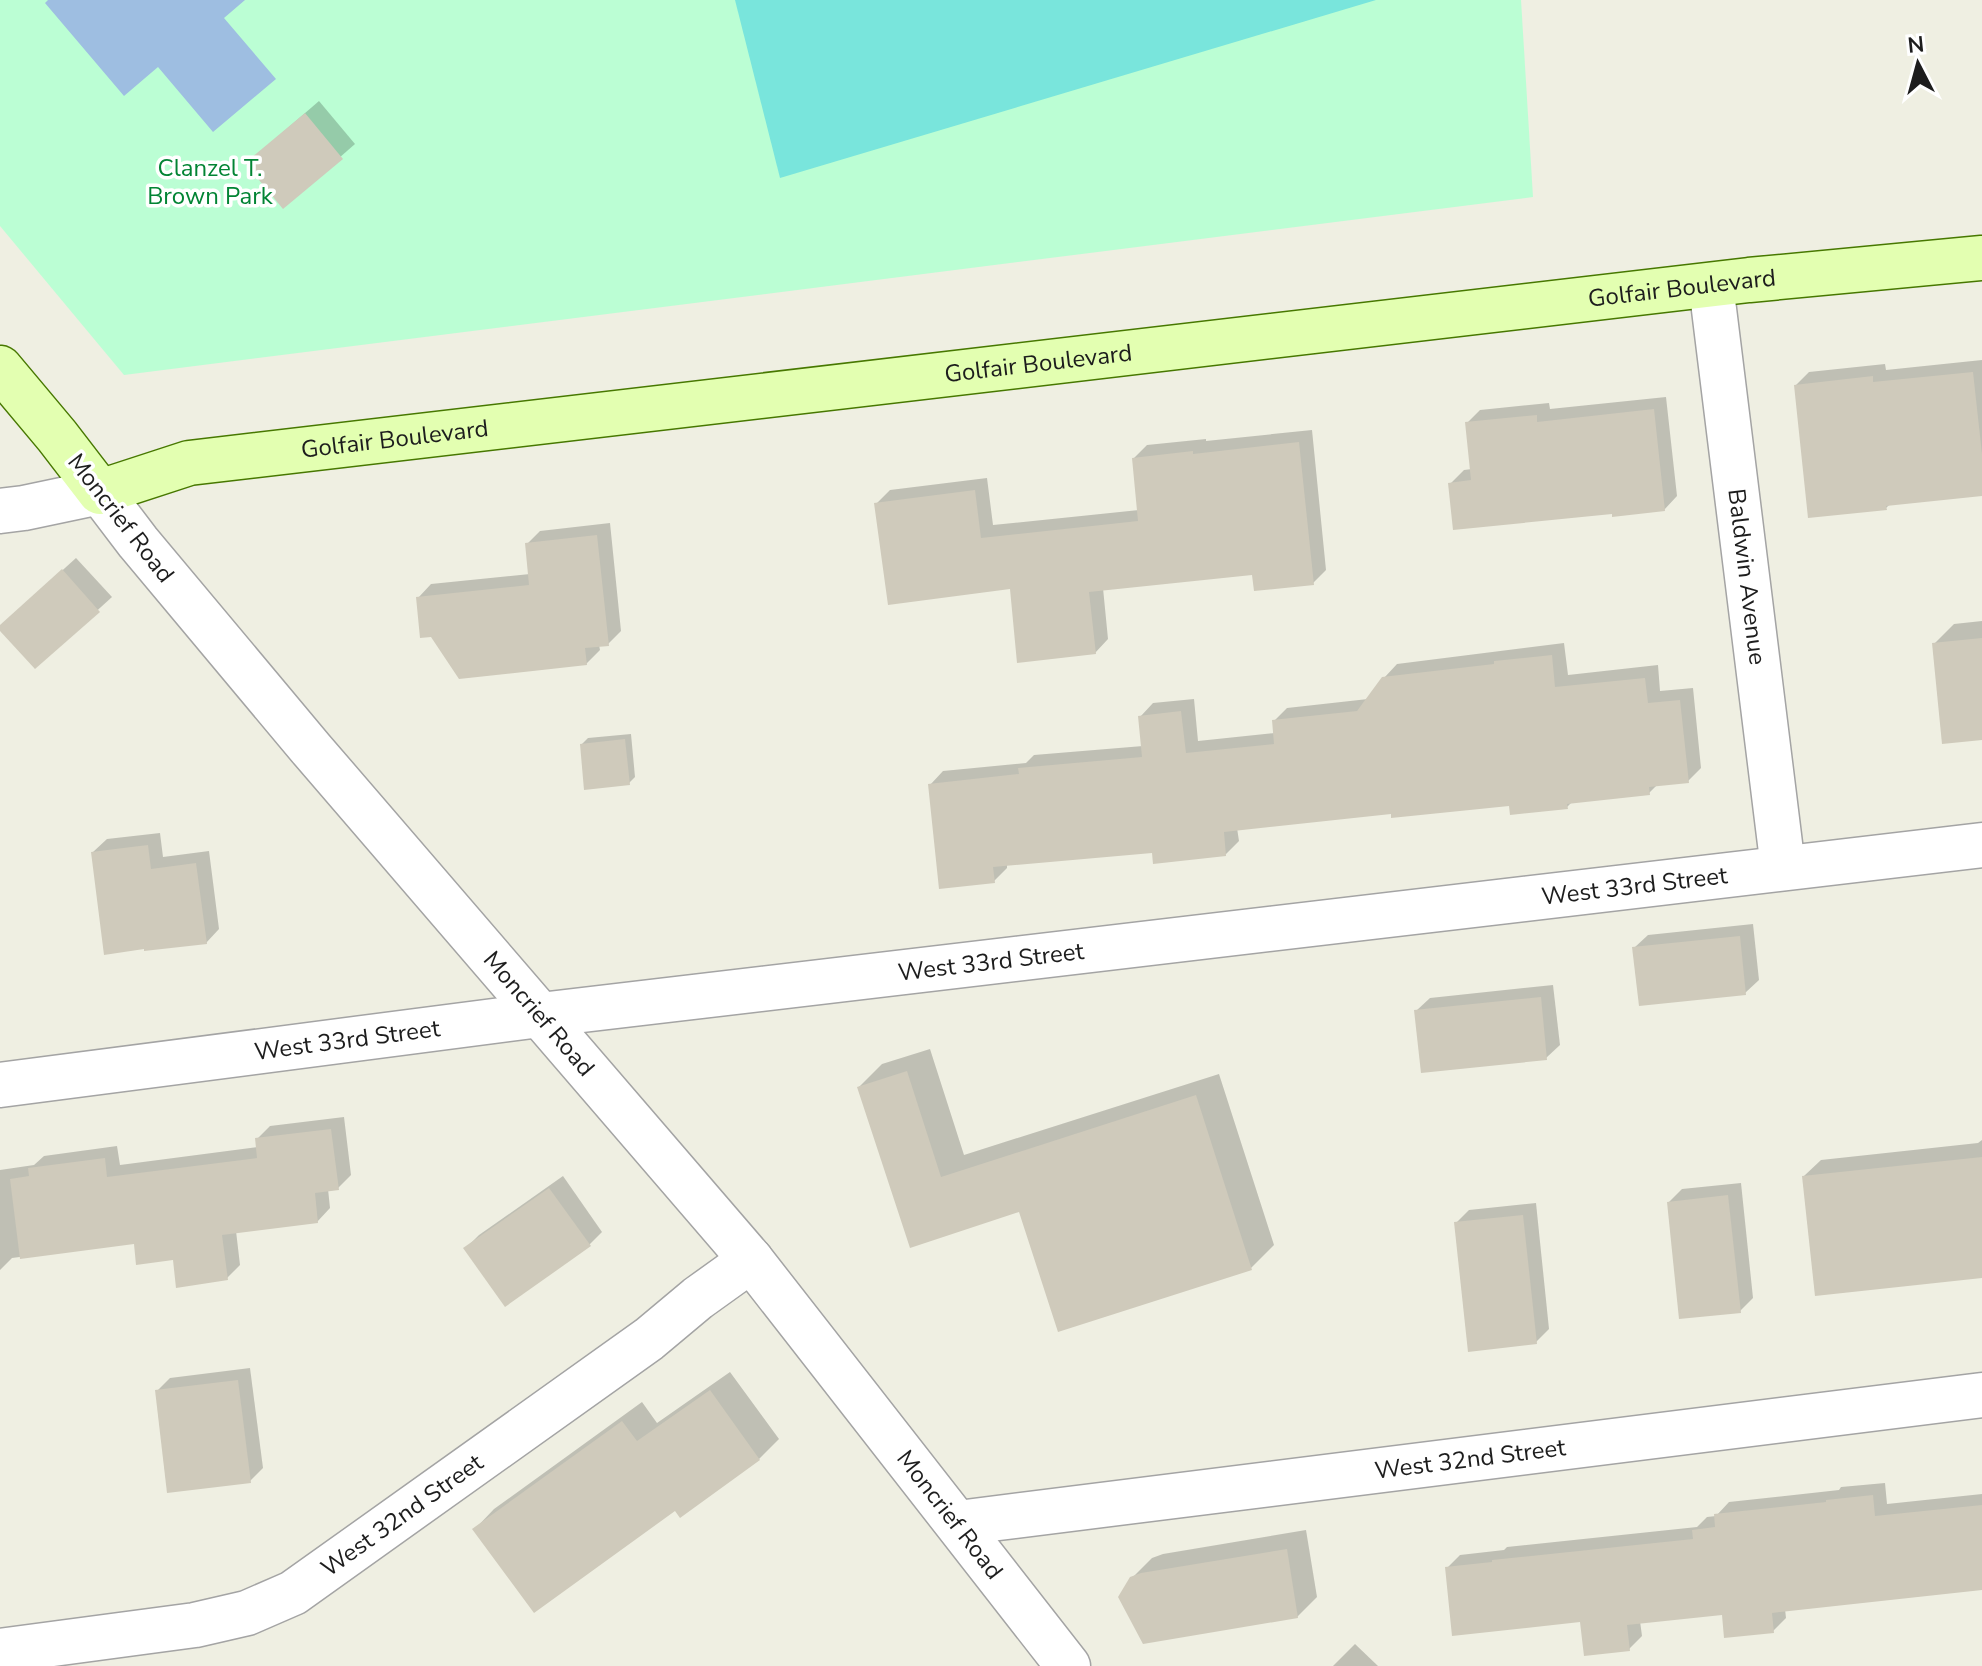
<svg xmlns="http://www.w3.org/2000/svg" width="1982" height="1666" viewBox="0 0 1982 1666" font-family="'Nunito Sans',sans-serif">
<rect width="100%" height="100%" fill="#efefe2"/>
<!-- park -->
<polygon fill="#bbfed4" points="0,0 1521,0 1533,197 124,375 0,226"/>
<!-- pitch -->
<polygon fill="#79e5dc" points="735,0 1376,0 780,178"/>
<!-- water -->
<polygon fill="#9ebee1" points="48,0 245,0 224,18 276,79 213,132 158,67 124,96 45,3"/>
<!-- shadow -->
<g fill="#0003">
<polygon points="319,101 355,144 283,207 261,151"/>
<polygon points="1982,360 1982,494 1891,503 1886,508 1796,385 1809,372 1885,364 1886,370"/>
<polygon points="1666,397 1677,496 1664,510 1614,511 1451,483 1464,470 1472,469 1467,423 1480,410 1549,403 1550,409"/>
<polygon points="1312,430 1326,570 1313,583 1254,573 1103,588 1108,639 1095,653 1011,587 876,504 890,490 987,478 993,525 1139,510 1134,458 1147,445 1206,439 1206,441"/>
<polygon points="610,523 621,631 608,644 599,645 600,650 586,664 418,598 431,584 530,574 527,544 540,531"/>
<polygon points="76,558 112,597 35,667 0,627"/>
<polygon points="1982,621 1982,738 1934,644 1954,624"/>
<polygon points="1564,643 1568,675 1658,665 1660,691 1693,688 1701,768 1688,781 1658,784 1649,793 1573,801 1567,807 1511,804 1393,812 1237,828 1239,841 1225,855 1154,851 1007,864 1007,868 994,881 930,785 943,771 1026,763 1034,755 1143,746 1140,717 1153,703 1194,699 1198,741 1275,733 1274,721 1287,708 1368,699 1384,678 1397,664"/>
<polygon points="631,734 635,777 629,783 582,744 588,738"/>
<polygon points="160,833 163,857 209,851 219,929 206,943 93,852 107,839"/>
<polygon points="1753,924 1759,980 1745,993 1634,948 1648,935"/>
<polygon points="1553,985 1560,1045 1546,1058 1416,1011 1430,998"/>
<polygon points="930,1049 964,1155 1219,1074 1274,1245 1251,1268 1021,1210 911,1245 859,1087 882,1064"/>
<polygon points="344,1117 351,1175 338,1188 328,1189 330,1208 317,1222 236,1231 240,1265 227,1278 135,1242 12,1258 0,1270 0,1170 34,1165 44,1156 117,1146 120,1165 258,1147 257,1139 270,1126"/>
<polygon points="1982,1140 1982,1277 1804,1176 1821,1160 1978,1143"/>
<polygon points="563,1176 602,1232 589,1245 466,1248 479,1235"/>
<polygon points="1741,1183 1753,1298 1740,1311 1669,1202 1682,1189"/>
<polygon points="1536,1203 1549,1329 1536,1342 1456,1223 1469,1210"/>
<polygon points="250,1368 263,1468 250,1481 157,1391 170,1378"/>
<polygon points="730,1372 779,1439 759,1459 681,1515 675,1508 475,1529 494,1509 642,1402 657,1423"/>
<polygon points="1885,1483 1887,1504 1982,1494 1982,1588 1785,1609 1786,1618 1773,1631 1724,1613 1640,1621 1642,1636 1629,1649 1582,1620 1447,1568 1460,1555 1504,1550 1507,1547 1697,1527 1707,1517 1716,1516 1729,1502 1839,1490 1841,1487"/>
<polygon points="1306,1530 1317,1597 1297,1617 1132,1578 1152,1558 1163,1554"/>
<polygon points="1355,1644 1378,1666 1333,1666"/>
</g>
<!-- building -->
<g fill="#cfcabb">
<polygon points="305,113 343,159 283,209 245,163"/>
<polygon points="1973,372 1982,454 1982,496 1886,506 1887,510 1808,518 1794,385 1873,376 1873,382"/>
<polygon points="1654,409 1665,511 1612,517 1612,514 1453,530 1448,483 1471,480 1465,422 1537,415 1537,422"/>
<polygon points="1299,442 1314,585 1254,591 1252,575 1089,592 1096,654 1017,663 1010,589 888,605 874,503 975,490 981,538 1138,521 1132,458 1193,451 1193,454"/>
<polygon points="597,535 609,646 585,648 587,665 459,679 431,637 420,638 416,597 529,585 525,543"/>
<polygon points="62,569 100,612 35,669 0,631 0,625"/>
<polygon points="1982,638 1982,740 1942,744 1932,643"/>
<polygon points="1552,655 1555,687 1645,678 1648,703 1680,700 1689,783 1649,787 1650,795 1567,804 1568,809 1510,815 1509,806 1391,818 1391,814 1224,832 1226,856 1153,864 1152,853 993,867 995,883 939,889 928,784 1019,774 1018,768 1142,757 1138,716 1181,711 1186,753 1274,744 1272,720 1357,711 1382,677 1494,664 1494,661"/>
<polygon points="625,739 630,785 584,790 580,744"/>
<polygon points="148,845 151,869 196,863 207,944 144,951 144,949 104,955 91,852"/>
<polygon points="1740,936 1746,995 1639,1006 1632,947"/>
<polygon points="1541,997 1547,1060 1421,1073 1414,1010"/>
<polygon points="907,1071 941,1177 1196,1095 1252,1270 1058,1332 1019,1212 910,1248 857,1087"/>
<polygon points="331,1129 339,1190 315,1193 318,1223 222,1235 228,1280 176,1288 173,1260 136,1265 134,1244 20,1259 10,1179 29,1176 28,1168 105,1158 107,1177 257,1158 255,1138"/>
<polygon points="1982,1157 1982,1278 1815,1296 1802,1176"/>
<polygon points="549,1188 591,1246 505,1307 463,1248"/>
<polygon points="1728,1195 1741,1313 1679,1319 1667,1202"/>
<polygon points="1523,1215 1537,1344 1468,1352 1454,1222"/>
<polygon points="238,1380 251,1483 167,1493 155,1390"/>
<polygon points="710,1390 760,1460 680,1518 675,1511 534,1613 472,1529 622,1421 637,1441"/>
<polygon points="1873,1495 1875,1516 1982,1505 1982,1590 1772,1613 1774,1633 1724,1638 1722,1615 1627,1625 1630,1651 1584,1656 1580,1622 1452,1636 1445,1567 1492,1562 1492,1560 1693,1539 1692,1530 1715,1527 1714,1514 1826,1502 1826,1500"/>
<polygon points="1287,1549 1298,1618 1143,1644 1118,1597 1130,1577 1141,1573"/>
</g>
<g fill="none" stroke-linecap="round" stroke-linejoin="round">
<!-- minor casing -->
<g stroke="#a4a4a4" stroke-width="47">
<g id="minor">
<path id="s1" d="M 1711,285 L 1783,868"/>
<polyline points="0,511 24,508 100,492"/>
<path id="s2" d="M 540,1015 L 1982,845"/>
<path id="s3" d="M 958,1523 L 1982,1395"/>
<path id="s4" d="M 0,1651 L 195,1625 L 247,1613 L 293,1593 L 649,1339 L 698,1298 L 751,1260"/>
</g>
</g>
<!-- tertiary casing -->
<g stroke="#a4a4a4" stroke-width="47">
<g id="tertiary">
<path id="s5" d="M 100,492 L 138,542 L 312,750 L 751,1260 L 1068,1666"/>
<path id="s6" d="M 0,1085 L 540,1015"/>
</g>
</g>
<!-- secondary casing -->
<g stroke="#477800" stroke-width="47">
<g id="secondary">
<path id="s7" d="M 0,368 L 57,436 L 100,492 L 189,463 L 1749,280 L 1982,258"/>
</g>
</g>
<!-- minor -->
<use href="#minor" stroke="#fff" stroke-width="44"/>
<!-- tertiary -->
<use href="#tertiary" stroke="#fff" stroke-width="44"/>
<!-- secondary -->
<use href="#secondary" stroke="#e3ffb1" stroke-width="44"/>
</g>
<g text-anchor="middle" stroke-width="7" stroke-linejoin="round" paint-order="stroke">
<!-- park labels -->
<g font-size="24" fill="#028434" stroke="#fff">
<text x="210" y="176">Clanzel T.<tspan x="210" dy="28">Brown Park</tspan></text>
</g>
<!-- street labels -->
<g font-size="24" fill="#1d1d1d" stroke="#fff">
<text dy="8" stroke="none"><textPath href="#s7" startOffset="1756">Golfair Boulevard</textPath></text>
<text dy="8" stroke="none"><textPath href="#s7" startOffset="1108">Golfair Boulevard</textPath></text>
<text dy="8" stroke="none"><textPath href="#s7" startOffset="460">Golfair Boulevard</textPath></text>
<text transform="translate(121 518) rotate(52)" y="8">Moncrief Road</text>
<text dy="8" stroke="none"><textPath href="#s1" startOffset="294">Baldwin Avenue</textPath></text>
<text dy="8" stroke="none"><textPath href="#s2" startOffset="1102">West 33rd Street</textPath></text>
<text dy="8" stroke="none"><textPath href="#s2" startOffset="454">West 33rd Street</textPath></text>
<text dy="8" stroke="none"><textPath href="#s5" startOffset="682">Moncrief Road</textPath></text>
<text dy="8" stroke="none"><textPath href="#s6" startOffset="350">West 33rd Street</textPath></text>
<text dy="8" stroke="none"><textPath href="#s3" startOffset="516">West 32nd Street</textPath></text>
<text dy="8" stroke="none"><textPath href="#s5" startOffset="1330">Moncrief Road</textPath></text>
<text dy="8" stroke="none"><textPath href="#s4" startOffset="434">West 32nd Street</textPath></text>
</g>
</g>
<!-- north arrow -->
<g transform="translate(1918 64) rotate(354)" stroke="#ffffff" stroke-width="6" paint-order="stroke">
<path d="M0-6L14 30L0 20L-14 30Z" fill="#1d1d1d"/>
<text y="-12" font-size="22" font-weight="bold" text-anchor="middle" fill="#1d1d1d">N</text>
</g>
</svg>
